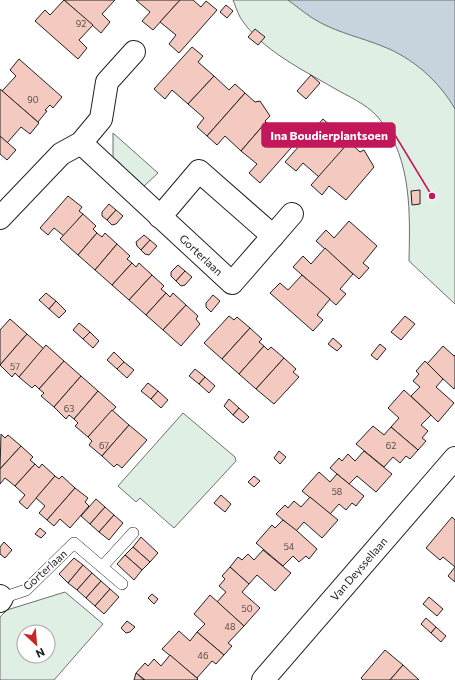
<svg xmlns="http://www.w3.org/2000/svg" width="455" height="680" viewBox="0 0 455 680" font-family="Commissioner,sans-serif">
<rect width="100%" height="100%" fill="#fff"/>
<!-- green -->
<g fill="#e0efe3" stroke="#6f6f6f" fill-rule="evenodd">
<path d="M 233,0 L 455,0 L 455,304 L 409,261 C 410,214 412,160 381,121 C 371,107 354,99 339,91 C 307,72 260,50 240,17 C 237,11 235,5 233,0 Z"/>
<polygon points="113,133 158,173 144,186 113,157"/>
<polygon points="183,413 235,457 236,461 174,528 140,498 136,502 118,486"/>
<path d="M 65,592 L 103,624 L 54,680 L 0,680 L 0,617 L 7,610 ZM 24,632 L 48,632 L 48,656 L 24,656 Z"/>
</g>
<!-- water -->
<path fill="#c7d3dd" stroke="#6f6f6f" d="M 288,0 L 455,0 L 455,109 C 439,81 413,58 382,46 C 362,38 340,33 321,23 C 309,17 299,8 288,0 Z"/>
<!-- building -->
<g fill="#f3c9c0" stroke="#222">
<polygon points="64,0 115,0 102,14 110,22 101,33"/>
<polygon points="64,0 93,25 79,40 87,48 78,59 35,21 45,10 50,15"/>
<polygon points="136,0 180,0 153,30 142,21 150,12"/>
<polygon points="180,0 193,0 201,7 206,1 217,10 179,53 169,44 176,35 160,22"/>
<polygon points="226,5 233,11 227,18 220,12"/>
<polygon points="255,29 265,37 258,45 248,37"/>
<polygon points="192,47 203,56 198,62 214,76 188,104 172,90 165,99 154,89"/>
<polygon points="19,59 62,97 53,108 50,105 45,110 47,111 38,122 2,91 16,76 10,70"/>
<polygon points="311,75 320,83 306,99 297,91"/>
<polygon points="214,76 229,90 235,84 245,93 207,136 197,127 204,118 188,104"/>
<polygon points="0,89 39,123 30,134 21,127 7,143 0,136"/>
<polygon points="245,93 255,102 260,101 270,116 265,121 266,122 241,151 225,136 217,145 207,136"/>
<polygon points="323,119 334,129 329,135 344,149 319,177 303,163 296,171 285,162"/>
<polygon points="266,122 282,136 287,130 298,140 260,183 249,173 257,164 241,151"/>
<polygon points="0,136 16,150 7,160 0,154"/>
<polygon points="349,142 360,152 364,150 374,167 346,200 329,186 322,195 311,185"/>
<polygon points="420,190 420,204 412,205 411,191"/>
<polygon points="68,196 82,207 79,211 83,214 64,236 54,228 48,235 40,228"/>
<polygon points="109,204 116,210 107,220 102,216 102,212"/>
<polygon points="116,210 123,216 116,224 112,225 107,220"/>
<polygon points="83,214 96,226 93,229 97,233 78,255 60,239"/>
<polygon points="349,221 377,246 363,263 369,268 359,279 316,241 326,230 334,238"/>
<polygon points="97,233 102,237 105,233 117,244 95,270 78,255"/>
<polygon points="144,235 150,240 141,250 137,246 136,242"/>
<polygon points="150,240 157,246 149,255 145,254 141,250"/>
<polygon points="117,244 130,256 127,259 132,263 112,285 95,270"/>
<polygon points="325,248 353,274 340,289 346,294 336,305 293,267 303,256 311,264"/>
<polygon points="132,263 136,267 139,263 152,275 129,300 112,285"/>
<polygon points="178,265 185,271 176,281 171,276 171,272"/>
<polygon points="185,271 192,277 185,285 181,286 176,281"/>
<polygon points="152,275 164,286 161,289 166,293 146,315 129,300"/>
<polygon points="302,275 330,299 317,315 323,320 313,331 270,293 280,283 288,290"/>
<polygon points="46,293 56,301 49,309 39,300"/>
<polygon points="166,293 170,297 173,293 186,305 163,330 146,315"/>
<polygon points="213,295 220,301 211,312 206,307 206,303"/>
<polygon points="56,301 66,311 59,318 49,309"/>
<polygon points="186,305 198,316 196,319 200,324 181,346 163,330"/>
<polygon points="229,316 234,320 237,317 250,328 222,359 204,343"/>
<polygon points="405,316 415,324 401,340 391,332"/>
<polygon points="10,319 27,334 0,365 0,330"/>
<polygon points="79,323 90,332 83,339 73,330"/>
<polygon points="250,328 262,339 259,342 264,346 239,374 222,359"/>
<polygon points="90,332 99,341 93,348 83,339"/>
<polygon points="27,334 44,349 19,377 15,373 12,377 0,365"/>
<polygon points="333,338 342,346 337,351 328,344"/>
<polygon points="380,344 386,349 377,360 371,355"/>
<polygon points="46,345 64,361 39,389 35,385 32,388 19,377"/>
<polygon points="264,346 268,350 271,347 284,358 256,389 239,374"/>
<polygon points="443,346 454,356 455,355 455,387 454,389 427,364"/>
<polygon points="114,352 124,362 117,369 107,360"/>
<polygon points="284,358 296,369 293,372 299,377 274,404 256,389"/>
<polygon points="64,361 81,376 54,407 41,396 44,393 39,389"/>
<polygon points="425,361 443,379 436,387 454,403 438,422 411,396 420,387 413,381 419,374 416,371"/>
<polygon points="124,362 134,370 127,378 117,369"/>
<polygon points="195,369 205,377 199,384 189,376"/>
<polygon points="81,376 98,391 74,419 69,415 66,419 54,407"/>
<polygon points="205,377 215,386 209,393 199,384"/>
<polygon points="148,383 158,391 151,399 141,391"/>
<polygon points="404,390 431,415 421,425 428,431 422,438 426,441 418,450 391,427 399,418 388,408"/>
<polygon points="98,391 116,407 88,437 75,426 78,423 74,419"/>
<polygon points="158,391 168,400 161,408 151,399"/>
<polygon points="229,399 239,408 233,415 224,406"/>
<polygon points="239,408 249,417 243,423 233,415"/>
<polygon points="112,410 129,425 102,456 89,445 92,441 88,437"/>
<polygon points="129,425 147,440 122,468 117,464 114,467 102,456"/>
<polygon points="373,426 384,435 391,427 418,450 410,459 406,456 400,463 393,457 384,467 356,444"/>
<polygon points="1,434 5,438 8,435 21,446 0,469"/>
<polygon points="21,446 33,457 30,460 35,464 15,486 5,478 0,484 0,469"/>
<polygon points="279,451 286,457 280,464 274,458"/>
<polygon points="364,451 392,474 376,492 357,476 349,484 330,468 339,458 342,461 348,454 355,461"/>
<polygon points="35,464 39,468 42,464 55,476 27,509 19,502 25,495 15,486"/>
<polygon points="319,472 330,482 337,474 364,496 356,506 352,503 346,510 339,504 330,514 302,491"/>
<polygon points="55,476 59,479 62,476 75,488 47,520 39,513 45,506 36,498"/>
<polygon points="254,476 260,481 254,487 248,482"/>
<polygon points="75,488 88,498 85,502 89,506 70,528 60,519 54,526 47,520"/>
<polygon points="221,495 231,504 225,512 214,503"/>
<polygon points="310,497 338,520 322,538 304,522 296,531 276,514 285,505 288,508 294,501 301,507"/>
<polygon points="96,499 105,507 90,524 81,516"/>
<polygon points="105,507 114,515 99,532 90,524"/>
<polygon points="114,515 123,523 109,540 99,532"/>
<polygon points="452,517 455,520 455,567 443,557 440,560 426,548"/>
<polygon points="283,520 296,530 317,549 309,559 306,556 299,562 293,556 283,566 256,543 272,525 275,528"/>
<polygon points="40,528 46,533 41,538 35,534"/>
<polygon points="141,537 158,553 150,562 133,547"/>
<polygon points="4,542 12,550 5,558 0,554 0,547"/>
<polygon points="133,547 150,562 142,570 125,555"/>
<polygon points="263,550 291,573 275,591 257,575 249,584 230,567 238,557 242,560 248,554 254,560"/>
<polygon points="125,555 142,570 134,580 117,564"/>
<polygon points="74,558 83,565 68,583 59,574"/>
<polygon points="83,565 92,573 77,590 68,583"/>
<polygon points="230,567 249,584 242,592 260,608 244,626 217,602 226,592 219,586 225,579 222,576"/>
<polygon points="455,567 455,582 448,576"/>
<polygon points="92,573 101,581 86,598 77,590"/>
<polygon points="101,581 110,589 95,606 86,598"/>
<polygon points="110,589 119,597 104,614 95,606"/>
<polygon points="152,594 158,599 154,604 148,598"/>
<polygon points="210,595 244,626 228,643 232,646 224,655 197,632 205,624 194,614"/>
<polygon points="429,597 443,609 437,616 423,604"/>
<polygon points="426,618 436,627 431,633 421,624"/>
<polygon points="127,621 135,627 130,632 126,633 121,628"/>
<polygon points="436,627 446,636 441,642 431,633"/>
<polygon points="179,631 190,641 197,632 224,655 216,664 212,661 197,678 162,649"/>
<polygon points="385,650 403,665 390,680 363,680 361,678"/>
<polygon points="170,655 198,679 197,680 145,680 136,673 145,663 148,666 154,659 161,666"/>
<polygon points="403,665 419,680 390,680"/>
<polygon points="136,673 144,680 145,680 134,680"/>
</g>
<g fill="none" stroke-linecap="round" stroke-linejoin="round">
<!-- lane casing -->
<g stroke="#222" stroke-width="12">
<g id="lane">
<polyline points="102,567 133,533"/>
<polyline points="2,598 26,590 74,543 122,584"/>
</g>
</g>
<!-- street casing -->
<g stroke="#222" stroke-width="24">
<g id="street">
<polyline points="81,143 232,283 292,214"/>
<polyline points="160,217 199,171 273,236"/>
<polyline points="0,218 61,154 81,143 101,119 107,82 134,52"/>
<polyline points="0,596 2,598 0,601"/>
<polyline points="263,680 455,458"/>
</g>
</g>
<!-- lane -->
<use href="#lane" stroke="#fff" stroke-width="11"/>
<!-- street -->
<use href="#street" stroke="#fff" stroke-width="22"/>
</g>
<g text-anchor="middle" stroke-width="3" stroke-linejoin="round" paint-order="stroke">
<!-- number labels -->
<g font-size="9" fill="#564c4a">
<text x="81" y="27">92</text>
<text x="33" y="103">90</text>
<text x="15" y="370">57</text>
<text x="69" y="412">63</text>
<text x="104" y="449">67</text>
<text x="391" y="449">62</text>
<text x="337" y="495">58</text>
<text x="289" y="550">54</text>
<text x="247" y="612">50</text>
<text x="230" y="630">48</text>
<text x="203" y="659">46</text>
</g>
<!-- street labels -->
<g font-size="11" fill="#222" stroke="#fff">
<text transform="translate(201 255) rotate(43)" y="4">Gorterlaan</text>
<text transform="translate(359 569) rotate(-49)" y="4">Van Deyssellaan</text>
<text transform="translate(45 570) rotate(-42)" y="4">Gorterlaan</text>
</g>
</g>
<!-- callouts -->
<path fill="none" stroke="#c2185b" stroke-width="1.5" d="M432 196L395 135"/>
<circle fill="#c2185b" stroke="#fff" stroke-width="1.5" cx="432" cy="196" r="4"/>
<rect fill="#c2185b" stroke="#c2185b" stroke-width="1.5" x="262" y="123" width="133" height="24" rx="4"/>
<g font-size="12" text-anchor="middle" font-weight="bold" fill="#fff">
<text x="329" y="140">Ina Boudierplantsoen</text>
</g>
<!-- north arrow -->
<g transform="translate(36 644) rotate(154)"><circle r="19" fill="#ffffff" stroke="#a7a7a7"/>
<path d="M0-3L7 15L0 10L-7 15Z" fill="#c62828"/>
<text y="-6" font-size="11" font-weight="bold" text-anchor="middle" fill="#222222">N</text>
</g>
</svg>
